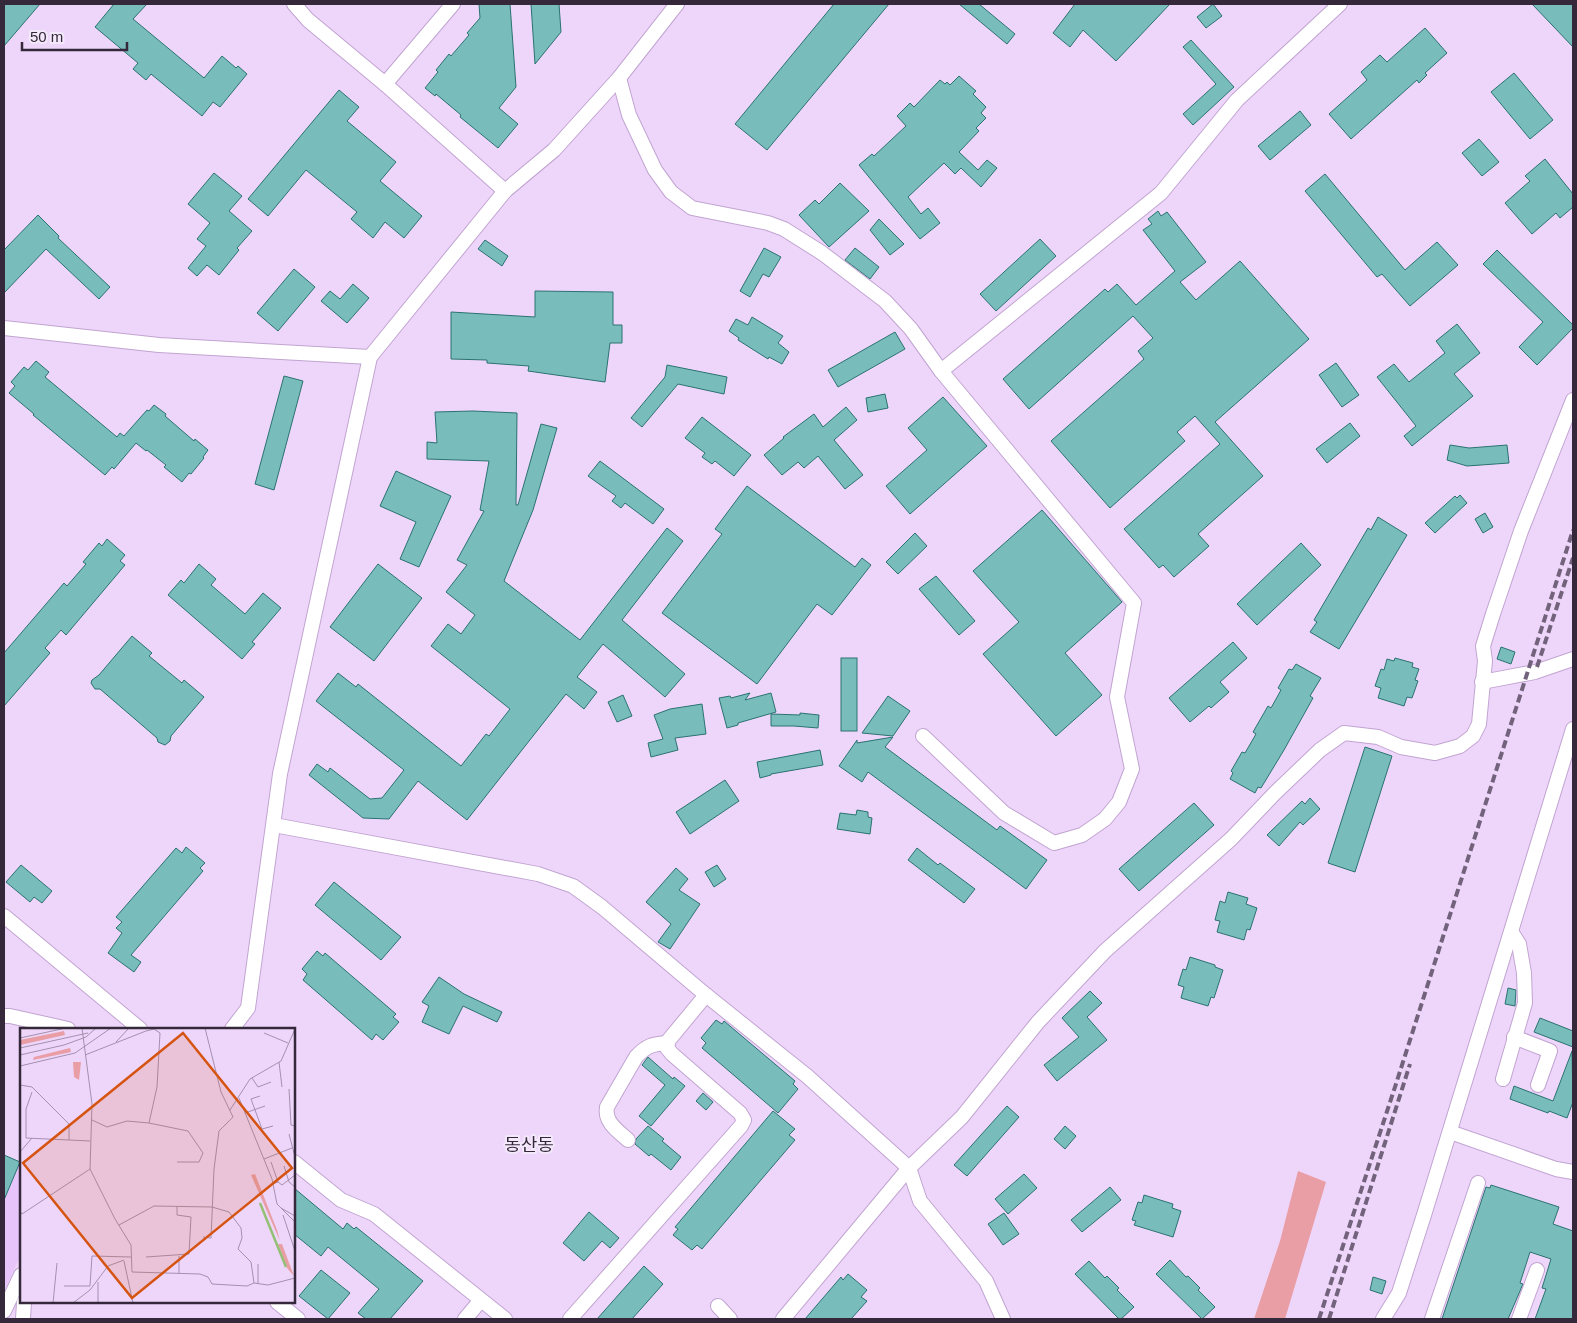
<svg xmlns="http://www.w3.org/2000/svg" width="1577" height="1323" viewBox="0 0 1577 1323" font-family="Arial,'Noto Sans KR',sans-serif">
<rect width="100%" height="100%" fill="#eed6fb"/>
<!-- built -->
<polygon fill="#e7c5fa" points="4,1155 21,1164 21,1255 4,1291"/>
<!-- green -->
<polygon fill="#e89ea4" points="1298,1171 1326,1182 1285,1319 1254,1319 1280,1241"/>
<!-- building -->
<g fill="#78bdbb" stroke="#2b7271">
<polygon points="4,4 40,4 4,46"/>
<polygon points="114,4 147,4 133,19 204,78 222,56 236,68 238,66 247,74 220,107 213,102 202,116 151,74 146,80 133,69 138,63 95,27"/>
<polygon points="479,4 510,4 516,87 499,108 518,124 498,148 460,117 461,115 436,94 435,96 425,88 438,72 436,70 449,54 451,56 469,35 467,33 480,18"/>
<polygon points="531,4 559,4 561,32 535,64"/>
<polygon points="834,4 889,4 767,150 735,124"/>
<polygon points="959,4 979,4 1015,34 1007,44"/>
<polygon points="1075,4 1170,4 1116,61 1083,30 1070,47 1053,33"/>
<polygon points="1213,4 1222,16 1206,28 1197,17"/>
<polygon points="1532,4 1573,4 1573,47"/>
<polygon points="1425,28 1447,53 1425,73 1427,75 1419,83 1417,80 1351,139 1329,114 1367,80 1361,72 1380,55 1387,62"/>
<polygon points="1191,40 1234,87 1193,125 1183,114 1216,84 1183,47"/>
<polygon points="1514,73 1553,120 1530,139 1491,92"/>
<polygon points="959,76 976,91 973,94 986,107 981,113 986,118 976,128 979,131 959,152 978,170 987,160 997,168 981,187 961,168 955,174 944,163 908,197 921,214 928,208 940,223 920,239 859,165 872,154 874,156 906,126 897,116 910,103 914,107 940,80 945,84 947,82 950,85"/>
<polygon points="339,90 359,107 347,121 396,162 380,181 422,216 404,238 385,222 373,238 351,219 357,212 306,170 268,216 248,199"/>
<polygon points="1300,111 1311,125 1270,160 1258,146"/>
<polygon points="1479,139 1499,162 1482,176 1462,153"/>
<polygon points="1545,159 1573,194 1573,207 1560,218 1556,213 1532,234 1505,203 1530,181 1525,176"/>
<polygon points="214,173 242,196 229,211 252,231 237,248 239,250 219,275 207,265 197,276 188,268 206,246 197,239 210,223 188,204"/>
<polygon points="1325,174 1405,270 1437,242 1458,265 1410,306 1382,274 1377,277 1305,191"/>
<polygon points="840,183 869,211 829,247 799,215 815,200 819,204"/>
<polygon points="1158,211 1161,216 1167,212 1206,262 1180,282 1196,300 1240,261 1309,339 1215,422 1263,476 1198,534 1209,546 1174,577 1163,565 1159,568 1124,529 1220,444 1195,416 1177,432 1185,441 1110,508 1051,441 1144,359 1138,351 1153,338 1133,316 1029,409 1003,379 1105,289 1108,292 1117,284 1136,305 1175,271 1143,230 1152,224 1148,219"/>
<polygon points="38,215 59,236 58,238 110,287 99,299 46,249 4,293 4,250"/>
<polygon points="879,219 904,244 890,255 870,230"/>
<polygon points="1040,239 1056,256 996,311 980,294"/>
<polygon points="485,240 508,256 502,266 478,249"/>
<polygon points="764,248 781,257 769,277 763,274 750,297 740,291"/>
<polygon points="855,248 879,267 870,279 845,260"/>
<polygon points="1497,250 1573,325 1573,328 1537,365 1519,347 1543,322 1483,264"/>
<polygon points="294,269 315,287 278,331 257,313"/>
<polygon points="353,284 369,298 347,323 321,301 330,291 340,299"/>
<polygon points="535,291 613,292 613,325 622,325 622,343 610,343 605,382 528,371 529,366 487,363 487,360 451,359 451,312 535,317"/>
<polygon points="752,317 783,336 778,343 789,352 782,364 769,357 768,359 738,340 739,338 729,331 736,319 748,325"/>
<polygon points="1457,324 1480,353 1454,374 1473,396 1412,446 1404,436 1416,426 1377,377 1394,364 1409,382 1445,353 1436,341"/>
<polygon points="895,332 905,349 838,387 828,370"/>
<polygon points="36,361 49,372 45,377 117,437 120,433 124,436 147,410 149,411 154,405 166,414 165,416 194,441 195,439 208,450 203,457 204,458 191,474 189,473 182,482 164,467 166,465 147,450 146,451 136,443 114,469 112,467 105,475 33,415 34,414 9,393 15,386 11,382 24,367 28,370"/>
<polygon points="1336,363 1359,395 1342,407 1319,375"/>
<polygon points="667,365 727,377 724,394 678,384 642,427 631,418 665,377"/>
<polygon points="284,376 303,381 274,490 255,484"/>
<polygon points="885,394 888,408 868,412 866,398"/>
<polygon points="943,397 987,446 910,514 886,486 927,450 908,428"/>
<polygon points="846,407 857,420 834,440 863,475 845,489 818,456 804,468 798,462 782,475 764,455 784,438 783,437 814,414 823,427"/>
<polygon points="473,411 517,413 516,505 518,505 541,424 557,428 533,510 504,581 580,640 667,528 683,541 622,620 685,674 665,697 603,644 577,677 597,692 584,709 566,694 467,820 418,781 389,819 363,818 309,775 317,764 328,772 330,768 370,799 382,798 404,770 316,701 338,673 356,687 358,684 461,766 486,734 489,736 510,709 431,646 448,624 461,634 475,615 446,592 467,565 457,560 484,511 480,510 489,461 427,459 427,442 437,443 435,412"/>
<polygon points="702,417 751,455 734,476 715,461 712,464 702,457 705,453 685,438"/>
<polygon points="1350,423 1360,436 1327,463 1316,449"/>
<polygon points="1450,445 1469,448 1507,445 1509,463 1467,466 1447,460"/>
<polygon points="600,461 664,509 653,524 625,503 621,508 612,501 616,496 588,476"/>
<polygon points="396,471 451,496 419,567 400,559 416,522 380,506"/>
<polygon points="747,486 855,567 862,558 871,565 832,615 817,604 757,684 662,613 722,534 715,529"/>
<polygon points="1460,495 1467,503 1435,533 1425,523 1455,496 1457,498"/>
<polygon points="1042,510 1122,602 1065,653 1102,695 1056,736 983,654 1019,622 973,571"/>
<polygon points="1485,513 1493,527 1483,533 1475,519"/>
<polygon points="1378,517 1407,535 1339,649 1310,632 1317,622 1314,620 1368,528 1371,530"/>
<polygon points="915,533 927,546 898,574 886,562"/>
<polygon points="107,539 125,555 120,561 125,565 66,635 61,630 45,648 50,653 4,706 4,653 64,583 67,586 86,564 83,562 99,543 102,546"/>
<polygon points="1301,543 1321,565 1257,625 1237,604"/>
<polygon points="199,564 216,579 211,585 245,614 263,593 281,608 252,642 255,644 242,659 168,595 181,580 184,583"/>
<polygon points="378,564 422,598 374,661 330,627"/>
<polygon points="936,576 975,621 959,635 919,589"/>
<polygon points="132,636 152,653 149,656 182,683 184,680 204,697 171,736 170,741 165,745 158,742 157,738 100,689 95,689 91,683 92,680 99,675"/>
<polygon points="1233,642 1247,658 1220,682 1229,692 1211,708 1209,706 1190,722 1169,698"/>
<polygon points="1501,647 1515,652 1511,664 1497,659"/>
<rect x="841" y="658" width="16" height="73"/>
<polygon points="1395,658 1413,663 1412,667 1419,669 1415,680 1418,681 1412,698 1407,697 1404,706 1378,698 1381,688 1375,686 1381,669 1384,670 1387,659 1394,661"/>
<polygon points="1296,664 1321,678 1310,696 1313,698 1284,750 1261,788 1258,787 1255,793 1230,779 1233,773 1231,771 1242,752 1245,753 1256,734 1253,732 1268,706 1271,708 1281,690 1278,688 1289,669 1292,670"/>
<polygon points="750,693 745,700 771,693 776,712 738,723 738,725 727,728 719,698 730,696 731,698"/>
<polygon points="623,695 632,716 617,722 608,702"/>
<polygon points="888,696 910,711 893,736 862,733"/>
<polygon points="702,704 706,734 675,738 678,750 651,757 648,743 663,739 654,715 670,709"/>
<polygon points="800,713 819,715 818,728 794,726 771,726 771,714 800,715"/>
<polygon points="893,737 885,747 997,830 1000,826 1047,860 1026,889 868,772 862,782 839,766 857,740 857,743"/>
<polygon points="1365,747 1392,756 1355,872 1328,863"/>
<polygon points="820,750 823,765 771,774 771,775 760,778 757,762"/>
<polygon points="725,780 739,801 690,834 676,812"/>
<polygon points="1310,798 1320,809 1303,825 1300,822 1279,846 1267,835 1302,801 1305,804"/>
<polygon points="1194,803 1214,825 1139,891 1119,869"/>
<polygon points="857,810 868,812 868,817 872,818 870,834 837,829 840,813 856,815"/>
<polygon points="186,847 205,863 200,868 203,871 131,955 141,962 134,972 108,953 122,933 116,928 122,922 116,917 176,848 182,853"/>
<polygon points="917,848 938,865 940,863 975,889 964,903 908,860"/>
<polygon points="21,865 52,891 42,903 34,897 30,902 6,882"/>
<polygon points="717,865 726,879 714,887 705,872"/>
<polygon points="676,868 688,879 679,890 700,904 670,949 658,942 671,924 646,902"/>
<polygon points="334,882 401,937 381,960 315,905"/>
<polygon points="1228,892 1248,898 1246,904 1257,908 1250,930 1247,929 1244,940 1217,932 1220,921 1215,920 1220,901 1225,903"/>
<polygon points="317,951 323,956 325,953 396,1014 393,1017 399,1022 383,1040 376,1034 372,1040 303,980 307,974 302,969"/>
<polygon points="1190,957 1215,965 1215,967 1223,970 1214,998 1211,997 1208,1006 1181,998 1184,987 1178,985 1183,969 1186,970"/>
<polygon points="439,977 464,994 502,1012 497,1022 463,1006 449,1034 422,1022 429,1006 422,1002"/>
<polygon points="1508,988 1516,990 1515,1006 1505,1004"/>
<polygon points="1090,991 1102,1003 1087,1017 1107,1040 1057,1081 1044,1065 1079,1037 1062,1018"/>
<polygon points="1540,1018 1573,1031 1573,1047 1534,1032"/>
<polygon points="716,1020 722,1024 724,1021 795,1081 793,1084 798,1089 778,1113 702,1048 706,1043 701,1038"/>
<polygon points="1572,1051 1573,1102 1567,1118 1549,1111 1548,1113 1510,1099 1514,1086 1553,1101"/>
<polygon points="648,1057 673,1079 674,1077 685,1086 651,1126 639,1116 665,1085 642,1065"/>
<polygon points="703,1093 713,1102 706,1110 696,1101"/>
<polygon points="1007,1106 1019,1117 967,1176 954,1165"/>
<polygon points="773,1111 795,1129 789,1135 795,1140 702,1249 697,1245 692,1250 673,1235 678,1229 675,1227"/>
<polygon points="648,1126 664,1139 662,1141 681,1157 671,1170 651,1154 649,1156 635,1144 636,1139"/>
<polygon points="1065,1126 1076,1136 1065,1149 1054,1139"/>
<polygon points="4,1155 20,1162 4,1200"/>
<polygon points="1024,1174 1037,1188 1008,1214 995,1199"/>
<polygon points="1491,1185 1559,1207 1553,1224 1573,1231 1573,1319 1535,1319 1546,1289 1542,1288 1551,1259 1530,1252 1520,1283 1523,1284 1508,1319 1442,1319 1486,1187 1490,1188"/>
<polygon points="1110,1187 1121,1200 1082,1232 1071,1220"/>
<polygon points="294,1188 343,1229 347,1223 354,1229 356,1227 423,1281 390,1319 366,1319 358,1313 379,1289 328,1247 321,1256 294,1234"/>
<polygon points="1144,1195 1173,1204 1172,1208 1181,1211 1173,1237 1134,1225 1136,1221 1132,1220 1138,1202 1142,1203"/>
<polygon points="589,1212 619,1238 610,1248 602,1241 584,1261 563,1243"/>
<polygon points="1004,1213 1019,1234 1003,1245 988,1224"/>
<polygon points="1170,1260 1186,1277 1188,1276 1200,1288 1198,1290 1215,1307 1202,1319 1156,1274"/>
<polygon points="1089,1261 1105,1278 1107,1276 1119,1288 1117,1290 1134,1307 1121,1319 1119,1319 1075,1274"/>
<polygon points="644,1266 663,1284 632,1319 597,1319"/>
<polygon points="321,1270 350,1293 328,1319 299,1296"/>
<polygon points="848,1274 867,1290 861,1297 867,1301 851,1319 805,1319 841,1277 843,1280"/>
<polygon points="1373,1277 1386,1281 1382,1294 1370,1290"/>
</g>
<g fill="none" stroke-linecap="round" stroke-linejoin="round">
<!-- minor casing -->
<g stroke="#c1a4d1" stroke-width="16">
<g id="minor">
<polyline points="294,4 308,20 385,84"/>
<polyline points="453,4 385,84 505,191"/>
<polyline points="619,78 629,115 655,170 671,192 692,208 768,223 784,229 822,253 885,301 911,329 941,371"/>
<polyline points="4,328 159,345 370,357"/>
<polyline points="1482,682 1535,672 1573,659"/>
<polyline points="923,736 1004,813 1054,843 1082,835 1105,819 1119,802 1132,769 1117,697 1134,603 941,371 1161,193 1237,100 1340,4"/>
<polyline points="274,825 538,874 573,886 602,907 706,995 807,1076 909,1168 920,1201 986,1281 1003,1319"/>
<polyline points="4,916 140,1029"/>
<polyline points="4,1016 10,1016 68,1029"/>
<polyline points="232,1029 248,1008 280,774 370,357 505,191 554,150 619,78 677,4"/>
<polyline points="1514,1037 1550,1051 1538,1085"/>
<polyline points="1503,1079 1525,1003 1524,973 1519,944 1512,933"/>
<polyline points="1450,1132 1556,1169 1573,1172"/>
<path d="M 628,1140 C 618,1131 604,1122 607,1107 L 636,1057 C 647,1045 653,1044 668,1043"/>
<polyline points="294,1162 341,1200 374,1214 505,1319"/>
<polyline points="277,1302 298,1319"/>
<polyline points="718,1306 730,1319"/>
<polyline points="4,1311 21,1275"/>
<polyline points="23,1319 24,1302"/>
<polyline points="465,1319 481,1300"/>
<polyline points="570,1319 741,1126 744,1120 740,1113 672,1054 667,1048 668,1041 706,995"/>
<polyline points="783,1319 909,1168 962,1117 1038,1022 1105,951 1231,839 1275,793 1320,750 1344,733 1378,737 1401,747 1435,753 1460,746 1473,736 1479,724 1485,661 1483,646 1493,614 1521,531 1573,400"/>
<polyline points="1383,1319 1399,1293 1424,1215 1573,729"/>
<polyline points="1432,1319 1478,1183"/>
<polyline points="1519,1319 1537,1270"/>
</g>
</g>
<!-- minor -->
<use href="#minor" stroke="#fff" stroke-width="14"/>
<!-- rail -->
<g stroke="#72627b" stroke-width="4" stroke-dasharray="8 4" stroke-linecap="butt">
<polyline points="1537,667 1573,558"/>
<polyline points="1319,1319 1395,1087 1573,530"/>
<polyline points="1329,1319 1410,1064"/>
</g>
</g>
<g text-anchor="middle" stroke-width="4" stroke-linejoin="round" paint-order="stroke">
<!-- quarter labels -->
<g font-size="18" fill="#34283a" stroke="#f4e8fb">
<text x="529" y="1151">동산동</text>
</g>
</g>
<!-- overview -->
<g transform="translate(20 1028)">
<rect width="275" height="275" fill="#eed6fb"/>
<path d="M 44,3 L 45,7 L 0,17 L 0,12 ZM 50,20 L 51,24 L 13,32 L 14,29 ZM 53,34 L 61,34 L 59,52 L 54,49 ZM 235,146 L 257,202 L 260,213 L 231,147 ZM 258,216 L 262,216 L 274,248 L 267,240 Z" fill="#e89ea4"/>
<path fill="none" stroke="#94c076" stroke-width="2.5" d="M 240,175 L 266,239"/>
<path fill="none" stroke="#a490ae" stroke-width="1" d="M 62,0 L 72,76 L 70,141 L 95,191 L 111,217 L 112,244 L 180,246 L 188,249 L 192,256 L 227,258 L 234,255 L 231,234 L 218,221 L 222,210 L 221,200 L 209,184 L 192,179 L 134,178 L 99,197M 244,5 L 268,15M 0,10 L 46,0M 96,14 L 109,0M 0,20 L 68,5M 0,27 L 44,17 L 66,9 L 76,0M 65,27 L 126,3 L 134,1 L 140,5 L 137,59 L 129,95 L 168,103 L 183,125 L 179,134 L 157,134M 259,34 L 262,59M 0,38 L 55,25 L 91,0M 232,50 L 238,59 L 251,54M 0,57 L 12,59 L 49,96 L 49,112 L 70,113M 269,61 L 271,97 L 275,98M 12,64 L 6,81 L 6,110 L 49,112M 240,68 L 231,71 L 242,101 L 253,98M 219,70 L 252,151 L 257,176 L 275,194M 210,82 L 230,51 L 261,33 L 275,1M 225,85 L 245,78M 72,92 L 87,99 L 107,93 L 129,95M 269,106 L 275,129M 0,124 L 12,110M 244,131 L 272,120M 251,134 L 258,154M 264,138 L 269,154 L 275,159M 252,156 L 258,154 L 262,157 L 275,147M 261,180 L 275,188M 0,183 L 2,186 L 70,141M 263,187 L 275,223M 183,209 L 191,210 L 194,141 L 199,103 L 213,89 L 201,64 L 185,0M 126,229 L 169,226 L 171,189 L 157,187 L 157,178M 104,233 L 113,275M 159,245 L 159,228M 234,255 L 248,257 L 275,250M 238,256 L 238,236M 44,258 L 70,258 L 72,228 L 111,229M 33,275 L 37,235M 53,275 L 70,262 L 88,238 L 104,232M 78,275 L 78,254"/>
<path fill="#d65411" fill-opacity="0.15" stroke="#d65411" stroke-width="2.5" d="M 163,5 L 272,140 L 112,270 L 3,135 Z"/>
<rect width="275" height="275" fill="none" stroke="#34283a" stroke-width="2.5"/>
</g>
<!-- border -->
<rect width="1577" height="1323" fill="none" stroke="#34283a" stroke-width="10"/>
<!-- scale -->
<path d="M22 42v8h105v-8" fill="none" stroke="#34283a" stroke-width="2.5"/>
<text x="30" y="42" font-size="15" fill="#34283a" stroke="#f4e8fb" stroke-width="4" paint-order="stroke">50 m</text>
</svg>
